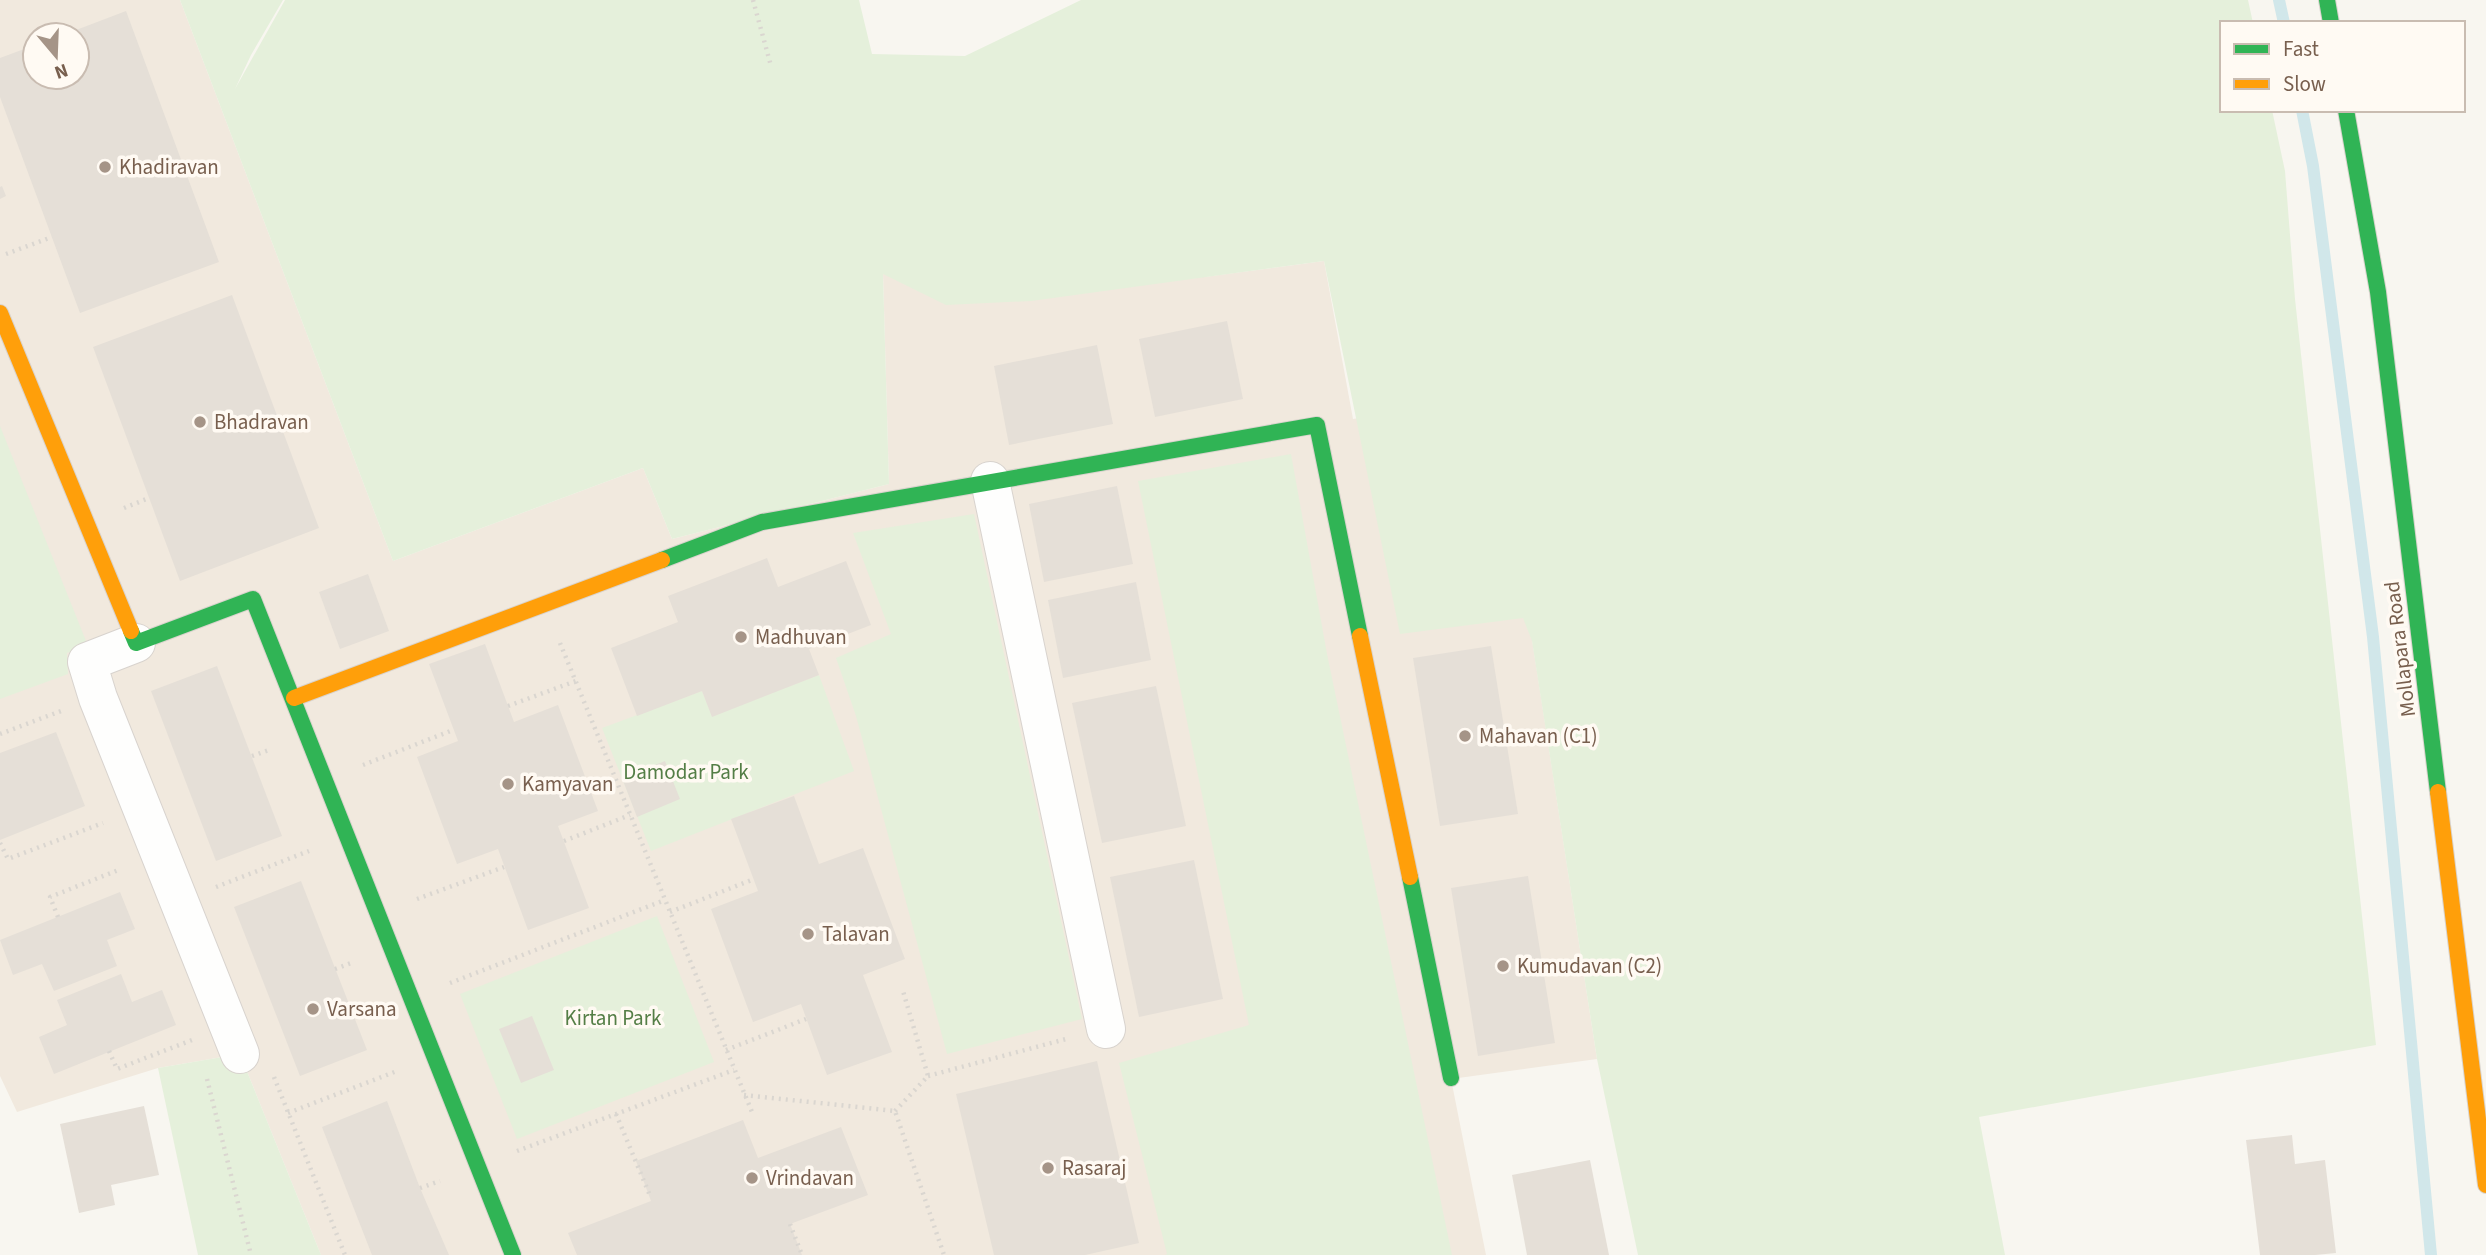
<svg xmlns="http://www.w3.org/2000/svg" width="2486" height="1255" viewBox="0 0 2486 1255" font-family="'Source Sans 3',sans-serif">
<rect width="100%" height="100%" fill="#f8f6f0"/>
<!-- residential -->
<path fill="#f1e9de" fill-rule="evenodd" d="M 0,0 L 180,0 L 393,561 L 643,468 L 672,539 L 889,484 L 883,273 L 1204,277 L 1324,261 L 1353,419 L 1494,394 L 1597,1059 L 1451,1079 L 1486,1255 L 321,1255 L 240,1054 L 158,1068 L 17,1112 L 0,1076 ZM 35,35 L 77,35 L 77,77 L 35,77 Z"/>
<!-- green -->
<g fill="#e5f0db">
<polygon points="180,0 283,0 251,55 235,89 285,0 859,0 872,54 965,56 1081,0 2248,0 2253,23 2222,23 2222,110 2272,110 2285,171 2295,299 2376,1045 1979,1117 2005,1255 1638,1255 1597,1059 1532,641 1523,618 1400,634 1324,261 1031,301 946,305 883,274 889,484 672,539 643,468 393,561"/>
<polygon points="0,426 88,646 67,653 68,674 0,699"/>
<polygon points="1291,454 1327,654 1452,1255 1165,1255 1167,1254 1119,1063 1249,1025 1138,481"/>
<polygon points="974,514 1082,1019 947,1054 856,716 836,658 891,634 853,533"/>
<polygon points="819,675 854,771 651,851 602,728 702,691 712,716"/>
<polygon points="657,916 714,1062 517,1139 460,994"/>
<polygon points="240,1054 321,1255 198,1255 158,1068"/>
</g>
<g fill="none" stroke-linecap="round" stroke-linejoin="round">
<!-- stream -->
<g stroke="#d1e7ea" stroke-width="12">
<polyline points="2279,0 2284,23"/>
<polyline points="2302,110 2313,166 2373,637 2431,1255"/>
</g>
</g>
<!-- building -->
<g fill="#e5dfd7">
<polygon points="126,11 219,262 80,313 0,97 0,58 35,45 35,77 77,77 77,35 63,35"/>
<polygon points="2,186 6,196 0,199 0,187"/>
<polygon points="232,295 319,528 180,581 93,347"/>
<polygon points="1227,321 1243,399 1155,417 1139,339"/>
<polygon points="1097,345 1113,424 1009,445 994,366"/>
<polygon points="1117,486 1133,564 1044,582 1029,504"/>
<polygon points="767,558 778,587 846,561 871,625 809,649 819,675 712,717 702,691 637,716 611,648 678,622 668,596"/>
<polygon points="368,574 389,631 340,649 319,592"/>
<polygon points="1136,582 1151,660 1063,678 1048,600"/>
<polygon points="485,644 514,722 558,705 598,811 558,826 589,908 528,930 498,849 457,864 417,757 458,741 429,664"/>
<polygon points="1491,646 1518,814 1440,826 1413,658"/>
<polygon points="217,666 282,836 216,861 151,691"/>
<polygon points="1156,686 1186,826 1102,843 1072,703"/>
<polygon points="56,732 85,806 0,840 0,753"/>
<polygon points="665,761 680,799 637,817 622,778"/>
<polygon points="794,796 819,864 863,848 905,959 863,975 892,1052 827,1075 801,1004 753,1022 711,909 758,891 731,819"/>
<polygon points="1194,860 1223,999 1139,1017 1110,877"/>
<polygon points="1528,876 1555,1043 1478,1056 1451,888"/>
<polygon points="301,881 367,1050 300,1076 234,907"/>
<polygon points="120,892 135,929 107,940 117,966 54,991 42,964 13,975 0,940"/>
<polygon points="121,974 132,1002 162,990 176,1025 54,1074 39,1037 67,1025 57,1000"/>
<polygon points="532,1016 554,1070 521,1083 499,1029"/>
<polygon points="1097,1061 1139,1243 1085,1255 994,1255 956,1094"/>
<polygon points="387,1101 420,1188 449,1255 372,1255 322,1127"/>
<polygon points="144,1106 159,1175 111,1185 115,1205 79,1213 60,1124"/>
<polygon points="743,1120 758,1158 841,1127 868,1195 790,1224 802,1255 577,1255 568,1233 651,1201 636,1161"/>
<polygon points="2292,1135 2295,1164 2325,1160 2336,1253 2315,1255 2260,1255 2246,1140"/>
<polygon points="1590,1160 1609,1255 1527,1255 1512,1175"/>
</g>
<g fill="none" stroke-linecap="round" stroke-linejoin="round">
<!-- street casing -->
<g stroke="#d8d3ce" stroke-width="40">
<g id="street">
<polyline points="990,481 1106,1029"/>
<polyline points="136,643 87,662 98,698 240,1054"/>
</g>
</g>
<!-- fast casing -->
<g stroke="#d9d3cd" stroke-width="18">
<g id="fast">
<polyline points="2327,0 2331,23"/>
<polyline points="2346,110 2378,292 2438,792"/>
<polyline points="662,560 762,522 1317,425 1360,636"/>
<polyline points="131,631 136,643 253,599 513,1255"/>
<polyline points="1410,877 1451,1078"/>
</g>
</g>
<!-- slow casing -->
<g stroke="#d9d3cd" stroke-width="18">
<g id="slow">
<polyline points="0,313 131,631"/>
<polyline points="1360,636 1410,877"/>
<polyline points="294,698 662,560"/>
<polyline points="2438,792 2486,1185"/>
</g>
</g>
<!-- path -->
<g stroke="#dad6d0" stroke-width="4.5" stroke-dasharray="2 5" stroke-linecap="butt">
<polyline points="753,0 771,66"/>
<polyline points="6,254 52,237"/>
<polyline points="124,508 149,498"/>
<polyline points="560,643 752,1112"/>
<polyline points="508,706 576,681"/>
<polyline points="0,734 61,711"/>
<polyline points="252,756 269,750"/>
<polyline points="363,765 453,730"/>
<polyline points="564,841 630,815"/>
<polyline points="0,843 8,859 103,823"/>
<polyline points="216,887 309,851"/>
<polyline points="417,899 504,867"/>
<polyline points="670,912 754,879"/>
<polyline points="58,917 50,897 121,869"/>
<polyline points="335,969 354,962"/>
<polyline points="450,983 665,900"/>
<polyline points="726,1050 806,1019"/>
<polyline points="109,1051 117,1069 192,1040"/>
<polyline points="928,1076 1066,1039"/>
<polyline points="274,1077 345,1255"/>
<polyline points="207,1079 251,1255"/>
<polyline points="744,1095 895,1111 944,1255"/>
<polyline points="895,1111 928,1076 903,991"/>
<polyline points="288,1113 397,1071"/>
<polyline points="616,1114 651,1198"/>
<polyline points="517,1151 734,1070"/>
<polyline points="420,1188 440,1181"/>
<polyline points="790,1224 802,1255"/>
</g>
<!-- street -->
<use href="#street" stroke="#fefefd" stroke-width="38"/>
<!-- fast -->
<use href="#fast" stroke="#30b455" stroke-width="16"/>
<!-- slow -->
<use href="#slow" stroke="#ff9f0a" stroke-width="16"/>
</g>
<!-- markers -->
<g fill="#a59487" stroke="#fffaf3" stroke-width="2.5">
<circle cx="105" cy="167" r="7"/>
<circle cx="200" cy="422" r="7"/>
<circle cx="741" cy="637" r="7"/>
<circle cx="1465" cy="736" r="7"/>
<circle cx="508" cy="784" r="7"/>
<circle cx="808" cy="934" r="7"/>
<circle cx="1503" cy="966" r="7"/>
<circle cx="313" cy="1009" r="7"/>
<circle cx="1048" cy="1168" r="7"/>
<circle cx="752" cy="1178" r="7"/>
</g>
<g text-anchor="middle" stroke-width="7" stroke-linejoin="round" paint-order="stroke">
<!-- poi labels -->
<g font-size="21" fill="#785f4e" stroke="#fffaf3" text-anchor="start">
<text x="119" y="174">Khadiravan</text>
<text x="214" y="429">Bhadravan</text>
<text x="755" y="644">Madhuvan</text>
<text x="1479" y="743">Mahavan (C1)</text>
<text x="522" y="791">Kamyavan</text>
<text x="822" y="941">Talavan</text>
<text x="1517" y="973">Kumudavan (C2)</text>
<text x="327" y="1016">Varsana</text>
<text x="1062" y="1175">Rasaraj</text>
<text x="766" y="1185">Vrindavan</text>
</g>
<!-- street labels -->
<g font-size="21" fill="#785f4e" stroke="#fffaf3">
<text transform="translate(2400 649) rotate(-97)" y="7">Mollapara Road</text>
</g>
<!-- park labels -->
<g font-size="21" fill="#547e46" stroke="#fffaf3">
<text x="686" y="779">Damodar Park</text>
<text x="613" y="1025">Kirtan Park</text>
</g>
</g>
<!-- legend -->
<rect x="2220" y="21" width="245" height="91" fill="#fffaf3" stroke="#c9bcb1" stroke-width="2"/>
<rect x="2234" y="44" width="35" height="10" fill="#30b455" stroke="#c9bcb1" stroke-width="2"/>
<text x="2283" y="56" font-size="21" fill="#785f4e">Fast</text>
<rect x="2234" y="79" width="35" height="10" fill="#ff9f0a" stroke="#c9bcb1" stroke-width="2"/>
<text x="2283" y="91" font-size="21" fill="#785f4e">Slow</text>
<!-- north arrow -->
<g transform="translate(56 56) rotate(161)"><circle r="33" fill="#fffaf3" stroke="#c9bcb1" stroke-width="2"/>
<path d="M0-5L12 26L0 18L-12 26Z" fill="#a59487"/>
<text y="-10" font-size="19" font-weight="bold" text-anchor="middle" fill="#785f4e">N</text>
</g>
</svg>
